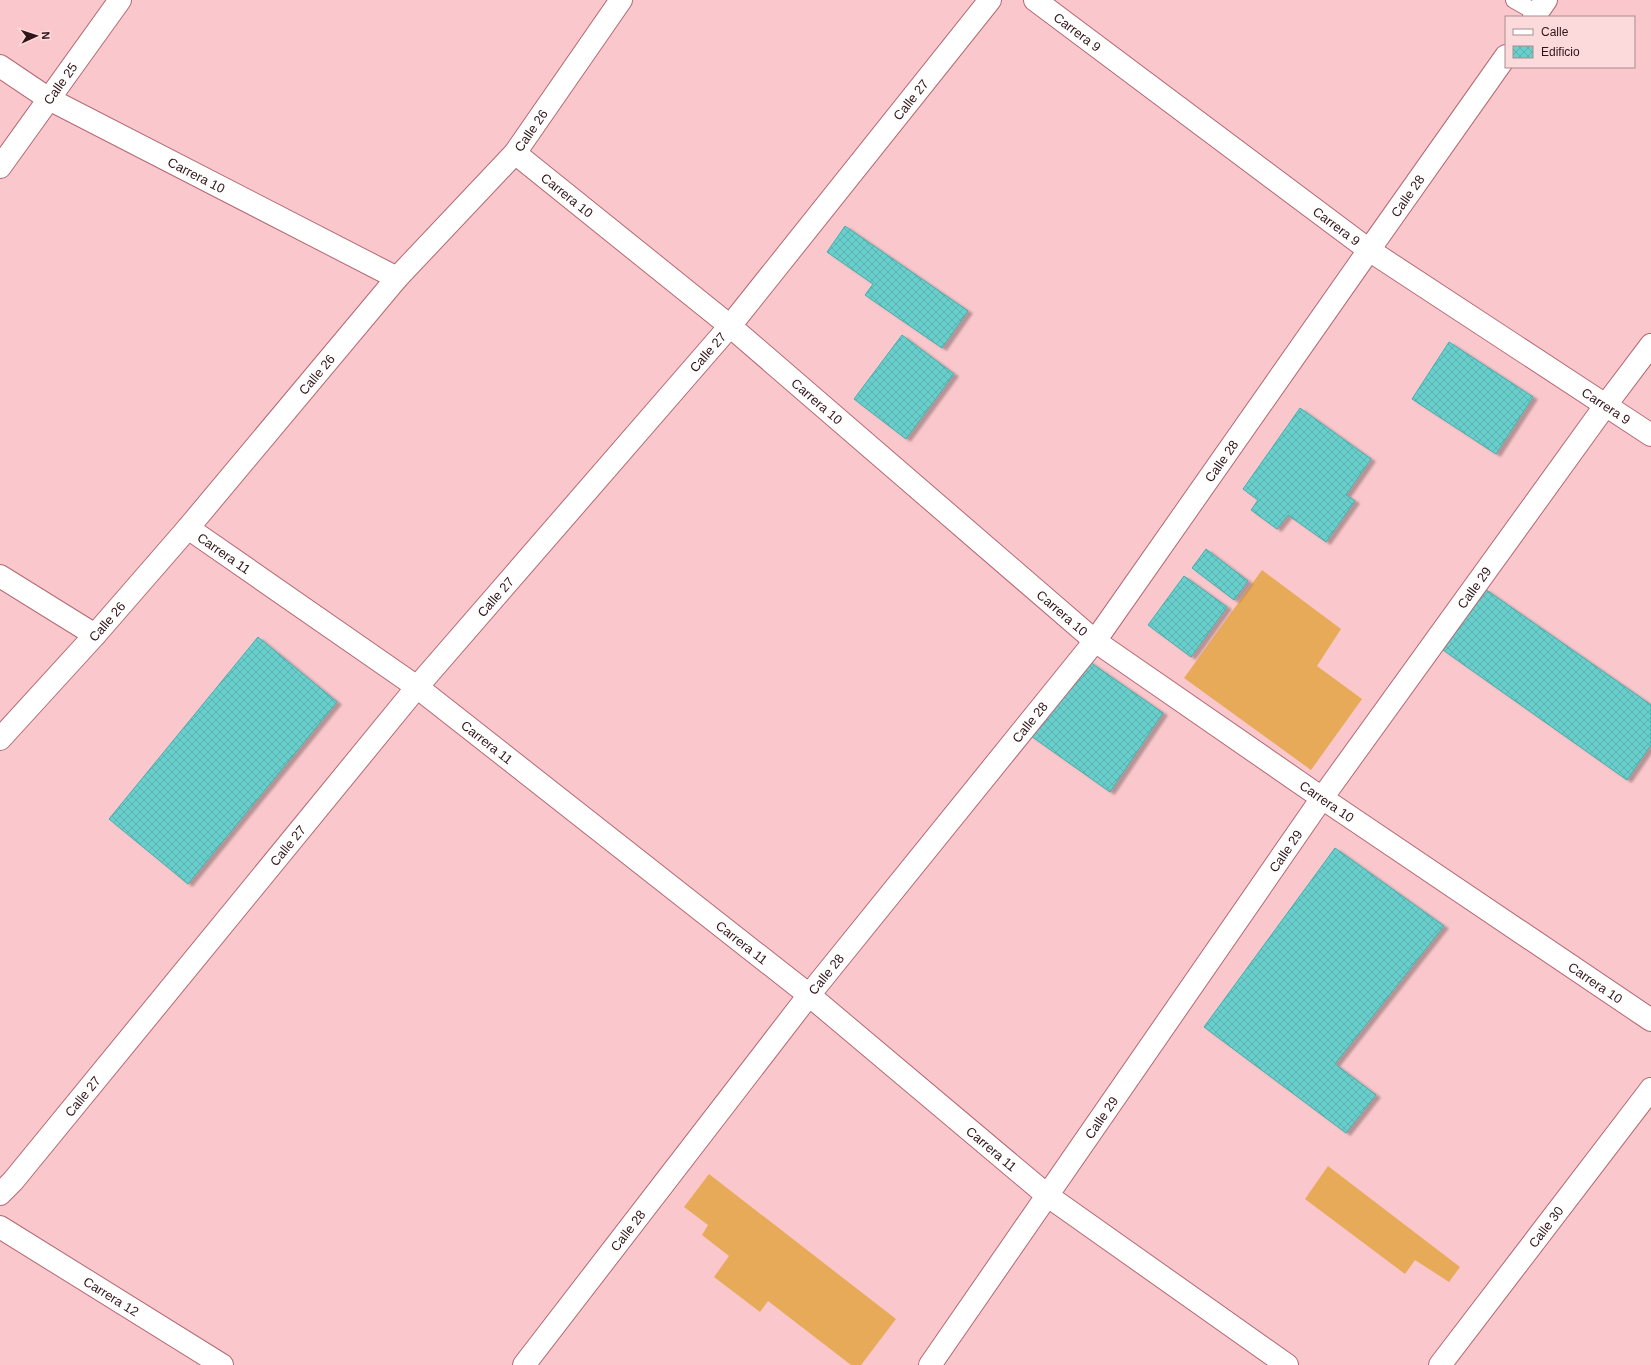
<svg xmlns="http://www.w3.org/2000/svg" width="1651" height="1365" viewBox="0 0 1651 1365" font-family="Helvetica,sans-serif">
<defs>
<pattern id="building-cross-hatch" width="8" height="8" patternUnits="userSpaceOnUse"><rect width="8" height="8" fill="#69cfcc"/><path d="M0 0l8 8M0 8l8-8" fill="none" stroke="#5cb1ae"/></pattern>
<filter id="shadow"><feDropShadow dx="4.5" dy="2.5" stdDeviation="1" flood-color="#0004"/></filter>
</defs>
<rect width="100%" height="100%" fill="#fac8cc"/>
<!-- grass -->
<g fill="#e7aa59">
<polygon points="1262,570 1341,629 1317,666 1362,699 1311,770 1184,678"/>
<polygon points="1328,1166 1460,1267 1449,1282 1415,1260 1405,1274 1305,1199"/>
<polygon points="709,1174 896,1319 861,1365 851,1365 768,1301 760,1312 714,1277 729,1256 702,1235 708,1225 684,1207"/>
</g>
<!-- building -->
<g fill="url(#building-cross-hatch)" stroke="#45aeab" filter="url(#shadow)">
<polygon points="845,226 968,311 942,348 865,295 873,284 827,252"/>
<polygon points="902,335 954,374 906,439 854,399"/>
<polygon points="1449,342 1533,397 1496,454 1412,399"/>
<polygon points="1300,408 1371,459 1346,495 1355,501 1326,542 1288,515 1277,529 1251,510 1258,500 1243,489"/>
<polygon points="1206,549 1248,581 1234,600 1192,568"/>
<polygon points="1184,576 1227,607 1191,657 1148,625"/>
<polygon points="1485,589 1651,705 1651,745 1627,780 1443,650"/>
<polygon points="258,637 337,702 188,884 109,819"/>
<polygon points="1084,658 1163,713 1110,792 1031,736"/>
<polygon points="1335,848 1444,926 1335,1064 1376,1095 1346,1133 1204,1027"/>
</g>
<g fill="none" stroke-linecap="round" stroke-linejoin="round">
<!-- lane casing -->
<g stroke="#b36972" stroke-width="18">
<polyline id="lane" points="1514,0 1537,13"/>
</g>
<!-- street casing -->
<g stroke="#b36972" stroke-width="24">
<g id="street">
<path id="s1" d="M 1035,0 L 1369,250 L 1651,435"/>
<polyline points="1534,17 1546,0"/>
<path id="s2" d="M 0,66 L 49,99 L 397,278"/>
<path id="s3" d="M 515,153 L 730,326 L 1095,641 L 1322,798 L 1651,1020"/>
<path id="s4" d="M 0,167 L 120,0"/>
<path id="s5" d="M 188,528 L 417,687 L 809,995 L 1048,1196 L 1287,1365"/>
<polyline points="0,576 95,635"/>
<path id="s6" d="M 0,739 L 95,635 L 188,528 L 397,278 L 515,153 L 621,0"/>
<path id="s7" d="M 0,1194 L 13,1181 L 417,687 L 730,326 L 990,0"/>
<path id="s8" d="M 0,1227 L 222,1365"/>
<path id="s9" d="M 524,1365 L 809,995 L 1095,641 L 1369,250 L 1506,56"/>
</g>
</g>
<!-- secondary casing -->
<g stroke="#b36972" stroke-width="24">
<g id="secondary">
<path id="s10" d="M 930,1365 L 1322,798 L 1605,406 L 1651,345"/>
<path id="s11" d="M 1440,1365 L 1651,1089"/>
</g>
</g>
<!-- lane -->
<use href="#lane" stroke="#fff" stroke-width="16"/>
<!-- street -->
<use href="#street" stroke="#fff" stroke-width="22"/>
<!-- secondary -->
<use href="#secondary" stroke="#fff" stroke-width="22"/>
</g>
<g text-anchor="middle" stroke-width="3" stroke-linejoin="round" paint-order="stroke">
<!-- street labels -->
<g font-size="13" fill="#311418" stroke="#fcdadc">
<text dy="5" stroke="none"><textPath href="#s1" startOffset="53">Carrera 9</textPath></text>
<text dy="5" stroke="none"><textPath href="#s4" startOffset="103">Calle 25</textPath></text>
<text dy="5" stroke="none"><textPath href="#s7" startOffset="1424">Calle 27</textPath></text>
<text dy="5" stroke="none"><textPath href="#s6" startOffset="808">Calle 26</textPath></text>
<text dy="5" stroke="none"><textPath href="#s2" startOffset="225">Carrera 10</textPath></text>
<text dy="5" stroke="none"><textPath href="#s3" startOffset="67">Carrera 10</textPath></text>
<text dy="5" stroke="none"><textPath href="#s9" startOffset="1466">Calle 28</textPath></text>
<text dy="5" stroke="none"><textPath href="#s1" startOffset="377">Carrera 9</textPath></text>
<text dy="5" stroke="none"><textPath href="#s7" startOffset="1100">Calle 27</textPath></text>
<text dy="5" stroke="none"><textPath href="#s6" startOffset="483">Calle 26</textPath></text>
<text dy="5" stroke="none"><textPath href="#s3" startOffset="391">Carrera 10</textPath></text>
<text dy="5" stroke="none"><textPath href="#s1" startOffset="701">Carrera 9</textPath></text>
<text dy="5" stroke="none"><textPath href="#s9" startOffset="1142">Calle 28</textPath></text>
<text dy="5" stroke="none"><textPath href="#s5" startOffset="44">Carrera 11</textPath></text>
<text dy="5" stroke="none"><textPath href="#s10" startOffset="949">Calle 29</textPath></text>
<text dy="5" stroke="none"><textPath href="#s7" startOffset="776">Calle 27</textPath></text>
<text dy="5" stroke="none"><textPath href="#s3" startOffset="715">Carrera 10</textPath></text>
<text dy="5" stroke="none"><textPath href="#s6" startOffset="159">Calle 26</textPath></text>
<text dy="5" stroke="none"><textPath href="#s9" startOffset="818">Calle 28</textPath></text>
<text dy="5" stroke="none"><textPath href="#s5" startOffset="368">Carrera 11</textPath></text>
<text dy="5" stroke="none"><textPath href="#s3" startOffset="1040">Carrera 10</textPath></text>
<text dy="5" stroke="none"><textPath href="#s7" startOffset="452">Calle 27</textPath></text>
<text dy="5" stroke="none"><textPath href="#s10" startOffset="625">Calle 29</textPath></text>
<text dy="5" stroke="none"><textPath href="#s5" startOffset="692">Carrera 11</textPath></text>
<text dy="5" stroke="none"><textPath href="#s9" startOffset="494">Calle 28</textPath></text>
<text dy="5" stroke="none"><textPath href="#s3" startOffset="1364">Carrera 10</textPath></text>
<text dy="5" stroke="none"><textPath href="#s7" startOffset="128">Calle 27</textPath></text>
<text dy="5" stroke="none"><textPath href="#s10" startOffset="301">Calle 29</textPath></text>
<text dy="5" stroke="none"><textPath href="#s5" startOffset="1016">Carrera 11</textPath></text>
<text dy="5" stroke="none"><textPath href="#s11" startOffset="174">Calle 30</textPath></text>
<text dy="5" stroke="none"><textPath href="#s9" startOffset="170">Calle 28</textPath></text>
<text dy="5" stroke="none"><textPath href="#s8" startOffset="131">Carrera 12</textPath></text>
</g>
</g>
<!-- legend -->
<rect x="1505" y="16" width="130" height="52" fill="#fcdadc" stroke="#ab8b8e"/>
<rect x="1513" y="29" width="20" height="6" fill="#ffffff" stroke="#ab8b8e"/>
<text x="1541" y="36" font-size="12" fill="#311418">Calle</text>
<rect x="1513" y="46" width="20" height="12" fill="url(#building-cross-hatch)" stroke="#ab8b8e"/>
<text x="1541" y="56" font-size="12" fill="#311418">Edificio</text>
<!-- north arrow -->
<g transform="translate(36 36) rotate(87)" stroke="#fcdadc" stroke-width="3" paint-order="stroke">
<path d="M0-3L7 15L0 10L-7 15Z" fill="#311418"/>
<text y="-6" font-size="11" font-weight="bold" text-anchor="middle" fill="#311418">N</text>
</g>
</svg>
